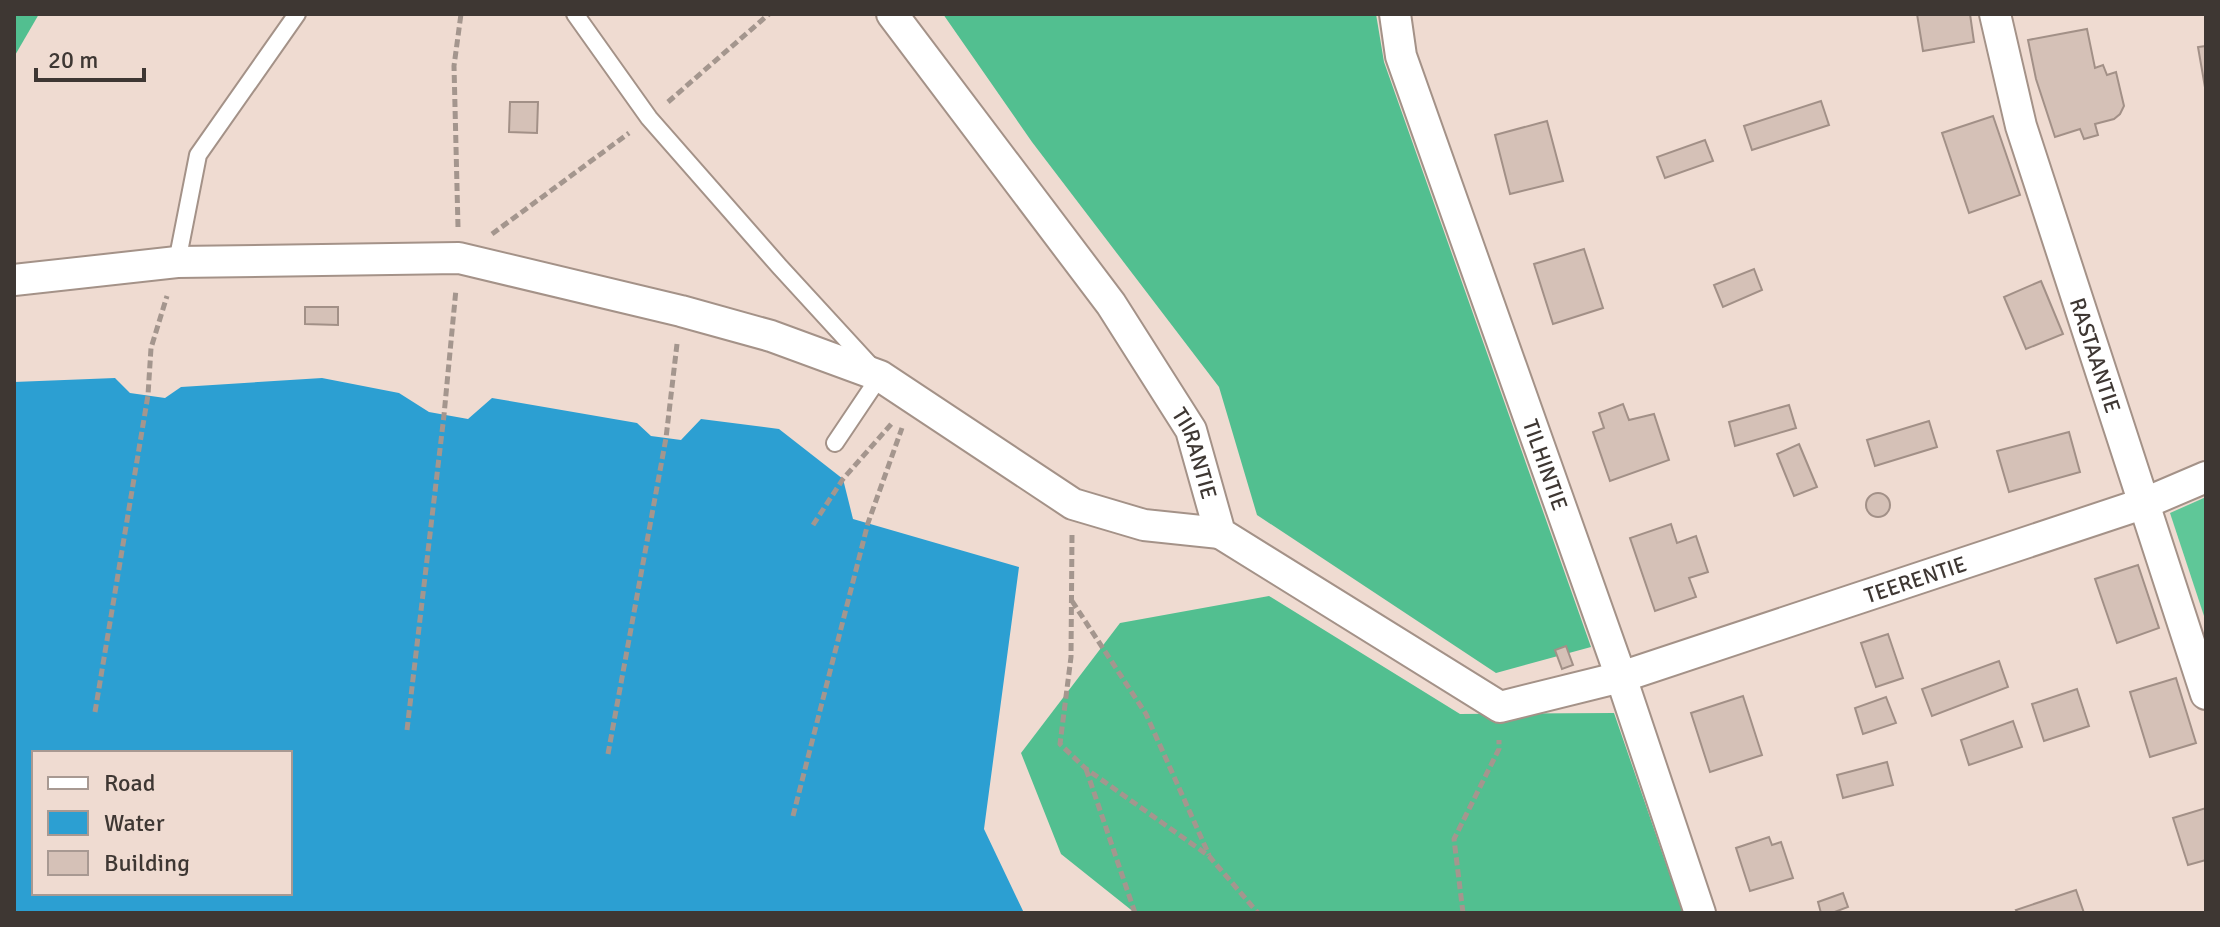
<svg xmlns="http://www.w3.org/2000/svg" width="2220" height="927" viewBox="0 0 2220 927" font-family="Signika,sans-serif">
<rect width="100%" height="100%" fill="#efdbd1"/>
<!-- green -->
<polygon fill="#5fc798" points="2206,497 2206,622 2170,513"/>
<!-- forest -->
<g fill="#52bf90">
<polygon points="14,14 39,14 14,57"/>
<polygon points="943,14 1376,14 1384,62 1591,647 1496,673 1257,515 1219,387 1032,142"/>
<polygon points="1269,596 1460,714 1614,713 1683,913 1135,913 1061,854 1021,753 1120,623"/>
</g>
<!-- water -->
<path fill="#2c9fd2" fill-rule="evenodd" d="M 115,378 L 130,393 L 165,398 L 181,387 L 322,378 L 399,393 L 429,412 L 468,419 L 492,398 L 637,423 L 651,436 L 681,440 L 701,419 L 779,429 L 843,479 L 853,519 L 1019,567 L 984,829 L 1024,913 L 14,913 L 14,382 ZM 34,753 L 290,753 L 290,893 L 34,893 Z"/>
<!-- building -->
<g fill="#d5c1b7" stroke="#a29087" stroke-width="2">
<polygon points="1917,14 1970,14 1974,42 1923,51"/>
<polygon points="2087,29 2095,68 2103,65 2107,75 2116,72 2124,106 2120,114 2114,119 2095,124 2098,135 2084,139 2080,129 2055,137 2036,79 2028,40"/>
<polygon points="2206,46 2206,93 2198,47"/>
<polygon points="1821,101 1829,125 1752,150 1744,126"/>
<polygon points="510,102 538,102 537,133 509,132"/>
<polygon points="1993,116 2020,195 1969,213 1942,133"/>
<polygon points="1547,121 1563,181 1510,194 1495,135"/>
<polygon points="1705,140 1713,161 1665,178 1657,157"/>
<polygon points="1584,249 1603,308 1553,324 1534,264"/>
<polygon points="1754,269 1762,290 1723,307 1714,285"/>
<polygon points="2041,281 2063,334 2026,349 2004,297"/>
<polygon points="305,307 338,307 338,325 305,324"/>
<polygon points="1623,404 1629,420 1654,414 1669,460 1610,481 1593,432 1604,428 1599,413"/>
<polygon points="1789,405 1796,428 1735,446 1729,422"/>
<polygon points="1929,421 1937,447 1875,466 1867,440"/>
<polygon points="2069,432 2080,472 2009,492 1997,451"/>
<polygon points="1799,444 1817,487 1794,496 1777,454"/>
<circle cx="1878" cy="505" r="12"/>
<polygon points="1671,524 1677,543 1696,536 1708,572 1689,578 1696,597 1655,611 1630,538"/>
<polygon points="2138,565 2159,628 2117,643 2095,579"/>
<polygon points="1888,634 1903,678 1876,687 1861,643"/>
<polygon points="1566,646 1573,665 1562,669 1555,650"/>
<polygon points="1999,661 2008,687 1932,716 1922,689"/>
<polygon points="2176,678 2196,743 2150,757 2130,692"/>
<polygon points="2077,689 2089,726 2044,741 2032,704"/>
<polygon points="1743,696 1762,755 1710,772 1691,713"/>
<polygon points="1886,697 1896,723 1863,734 1855,708"/>
<polygon points="2013,721 2022,747 1969,765 1961,740"/>
<polygon points="1887,762 1893,785 1843,798 1837,775"/>
<polygon points="2206,808 2206,860 2188,865 2173,818"/>
<polygon points="1769,837 1772,845 1781,842 1793,878 1750,891 1736,848"/>
<polygon points="2076,890 2084,913 2018,913 2016,910"/>
<polygon points="1843,893 1848,907 1832,913 1821,913 1818,902"/>
</g>
<g fill="none" stroke-linecap="round" stroke-linejoin="round">
<!-- service casing -->
<g stroke="#a49288" stroke-width="20">
<g id="service">
<polyline points="575,14 649,118 779,266 880,376 835,443"/>
<polyline points="177,262 198,155 297,14"/>
</g>
</g>
<!-- minor casing -->
<g stroke="#a49288" stroke-width="34">
<g id="minor">
<path id="s1" d="M 892,14 L 1111,304 L 1191,430 L 1220,533 L 1500,707 L 1621,677 L 2145,503 L 2206,477"/>
<path id="s2" d="M 1395,14 L 1401,56 L 1621,677 L 1700,913"/>
<path id="s3" d="M 1995,14 L 2021,126 L 2206,694"/>
<polyline points="14,280 177,262 459,258 681,311 771,336 880,376 1073,504 1144,525 1220,533"/>
</g>
</g>
<!-- path -->
<g stroke="#a4968e" stroke-width="5" stroke-dasharray="8 4" stroke-linecap="butt">
<polyline points="668,102 769,14"/>
<polyline points="458,227 454,66 461,14"/>
<polyline points="492,234 629,133"/>
<polyline points="813,525 843,479 893,422"/>
<polyline points="1072,535 1071,657 1060,744 1085,768 1209,856 1258,913"/>
<polyline points="1072,601 1146,714 1209,855"/>
<polyline points="95,712 148,395 151,348 167,296"/>
<polyline points="407,730 444,415 456,289"/>
<polyline points="608,754 666,438 677,344"/>
<polyline points="1086,769 1135,913"/>
<polyline points="793,816 868,523 902,428"/>
<polyline points="1463,913 1454,839 1499,749 1499,740"/>
</g>
<!-- service -->
<use href="#service" stroke="#fff" stroke-width="16"/>
<!-- minor -->
<use href="#minor" stroke="#fff" stroke-width="30"/>
</g>
<g text-anchor="middle" stroke-width="6" stroke-linejoin="round" paint-order="stroke">
<!-- street labels -->
<g font-size="22" fill="#3e3733" stroke="#efdbd1">
<text dy="8" stroke="none"><textPath href="#s3" startOffset="356">RASTAANTIE</textPath></text>
<text dy="8" stroke="none"><textPath href="#s1" startOffset="536">TIIRANTIE</textPath></text>
<text dy="8" stroke="none"><textPath href="#s2" startOffset="476">TILHINTIE</textPath></text>
<text dy="8" stroke="none"><textPath href="#s1" startOffset="1384">TEERENTIE</textPath></text>
</g>
</g>
<!-- border -->
<rect width="2220" height="927" fill="none" stroke="#3e3733" stroke-width="32"/>
<!-- legend -->
<rect x="32" y="751" width="260" height="144" fill="#efdbd1" stroke="#a89992" stroke-width="2"/>
<rect x="48" y="777" width="40" height="12" fill="#ffffff" stroke="#a89992" stroke-width="2"/>
<text x="104" y="791" font-size="24" fill="#3e3733">Road</text>
<rect x="48" y="811" width="40" height="24" fill="#2c9fd2" stroke="#a89992" stroke-width="2"/>
<text x="104" y="831" font-size="24" fill="#3e3733">Water</text>
<rect x="48" y="851" width="40" height="24" fill="#d5c1b7" stroke="#a89992" stroke-width="2"/>
<text x="104" y="871" font-size="24" fill="#3e3733">Building</text>
<!-- scale -->
<path d="M36 68v12h108v-12" fill="none" stroke="#3e3733" stroke-width="4"/>
<text x="48" y="68" font-size="24" fill="#3e3733" stroke="#efdbd1" stroke-width="6" paint-order="stroke">20 m</text>
</svg>
